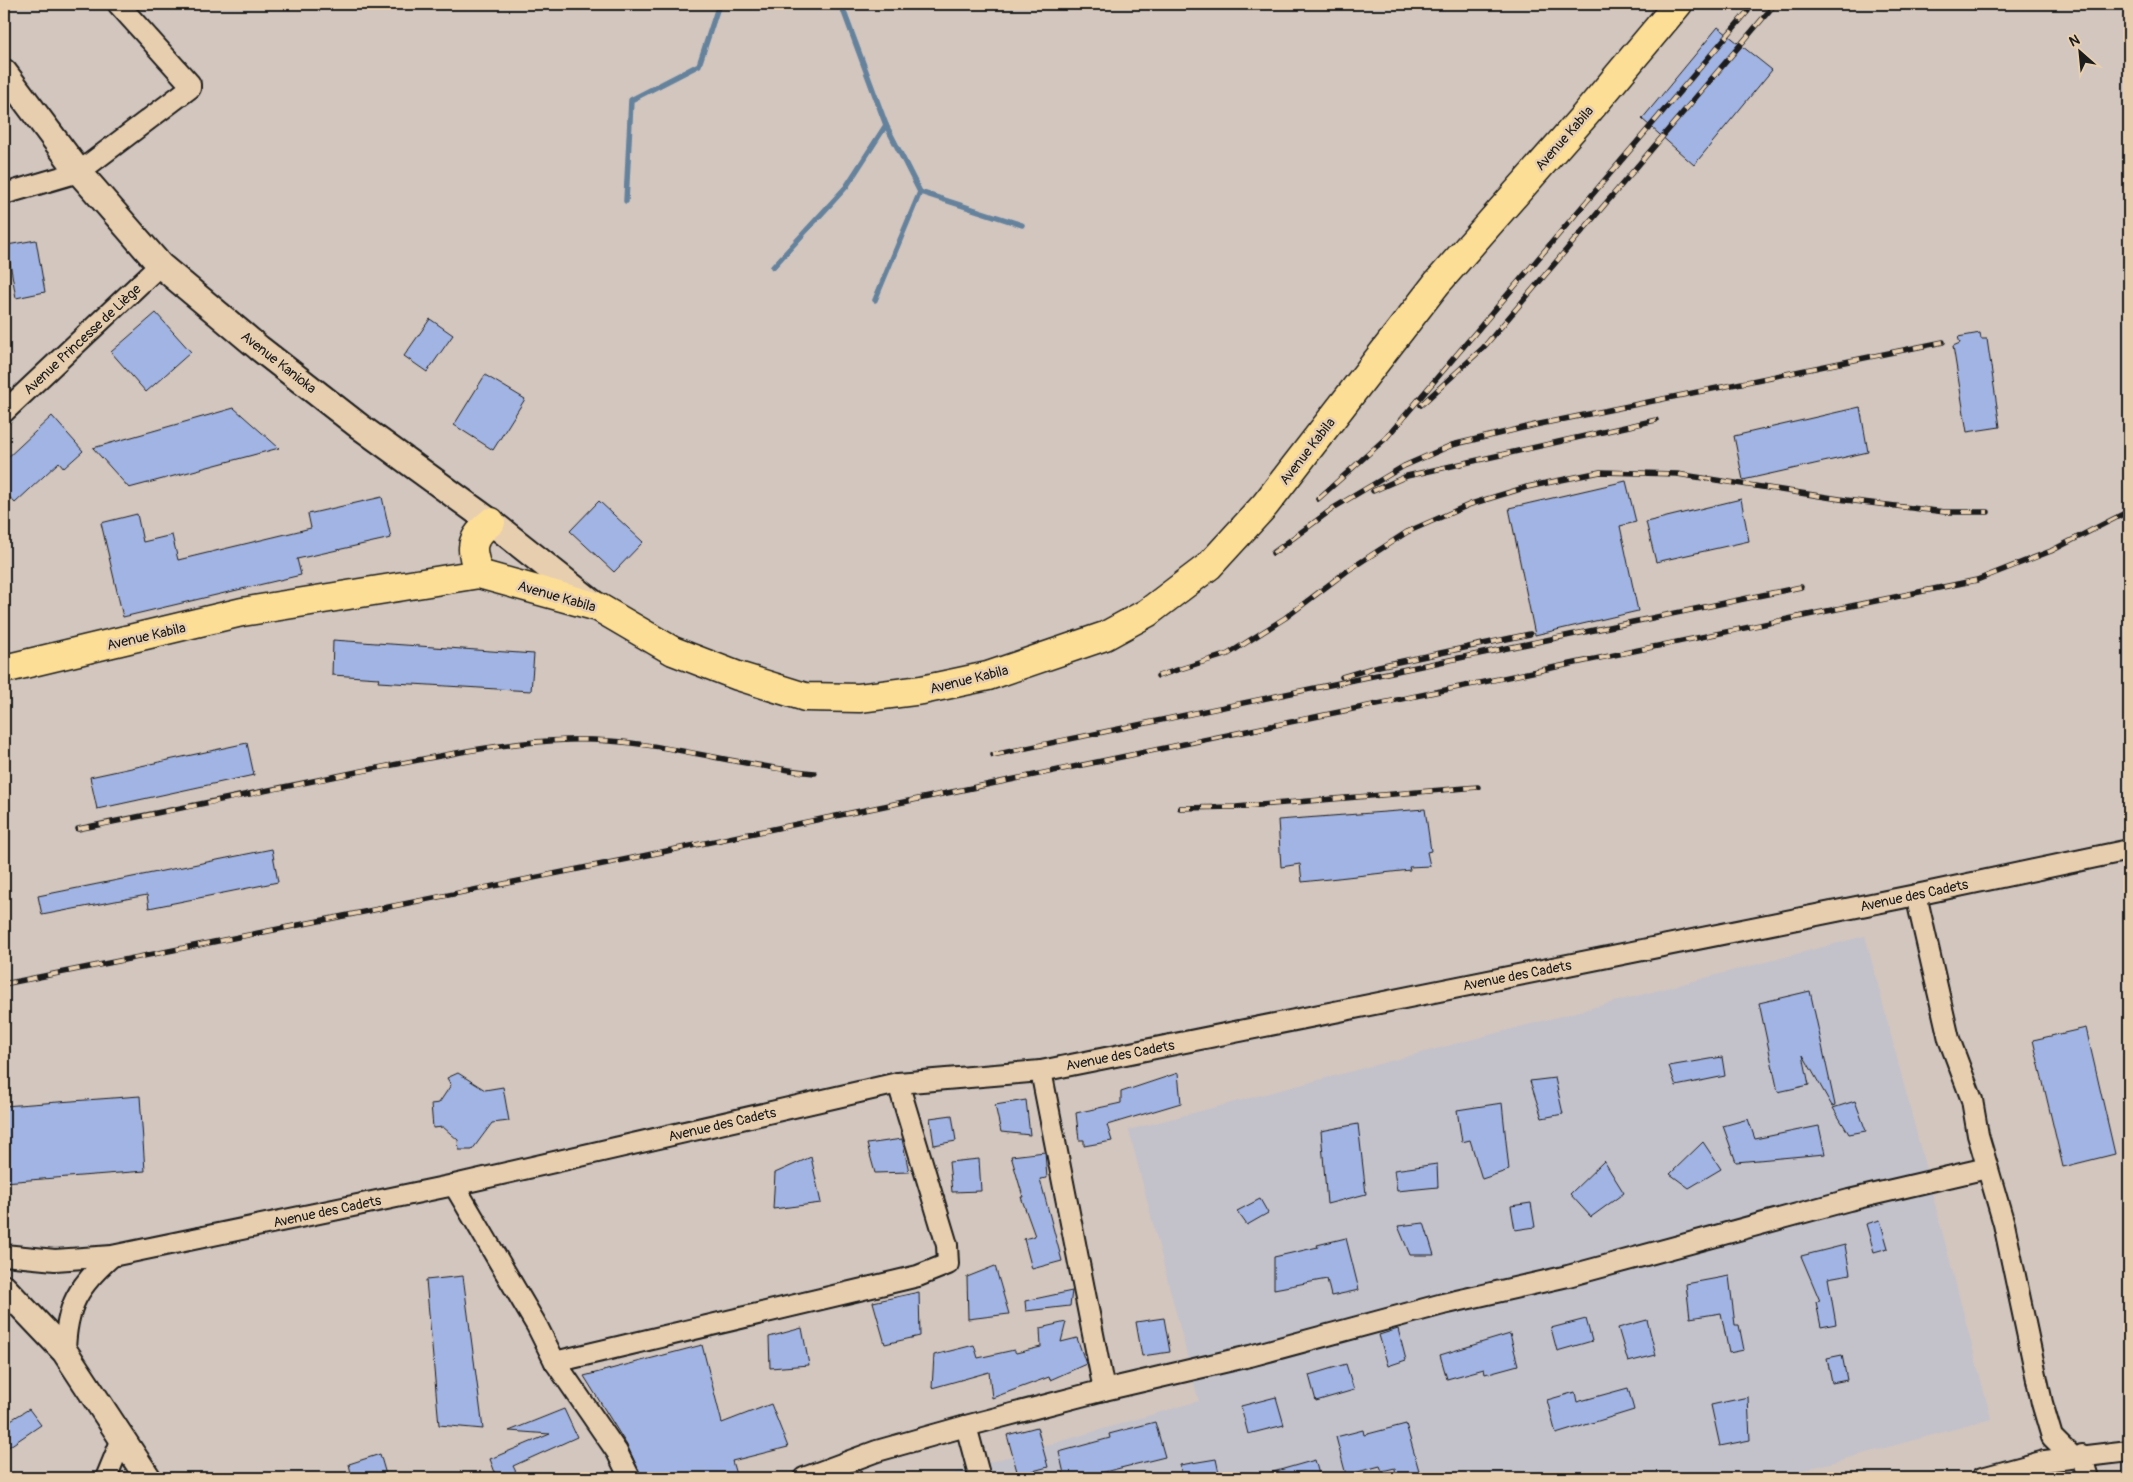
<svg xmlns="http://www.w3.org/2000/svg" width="2133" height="1482" viewBox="0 0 2133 1482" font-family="Pangolin,sans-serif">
<rect width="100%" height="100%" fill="#d2c6bf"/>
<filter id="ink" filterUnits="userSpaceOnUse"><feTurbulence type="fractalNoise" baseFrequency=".02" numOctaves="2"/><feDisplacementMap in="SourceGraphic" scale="10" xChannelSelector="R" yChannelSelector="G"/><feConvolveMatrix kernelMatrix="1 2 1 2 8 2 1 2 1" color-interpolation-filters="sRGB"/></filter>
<g filter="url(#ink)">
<!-- built -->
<polygon fill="#c3c1ca" points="1865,936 1991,1419 1774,1478 936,1478 1199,1401 1129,1130"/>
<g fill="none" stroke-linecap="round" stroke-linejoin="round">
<!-- stream -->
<g stroke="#65829c" stroke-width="5.5">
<polyline points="841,4 886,125 920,192 875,300"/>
<polyline points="920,192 1022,225"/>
<polyline points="626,201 631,100 699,65 719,4"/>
<polyline points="773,267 846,187 886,125"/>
</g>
</g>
<!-- building -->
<g fill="#a1b4e3" stroke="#1c1c1c">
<polygon points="1718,27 1772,70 1694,165 1642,119"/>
<polygon points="36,240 45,292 16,298 7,245"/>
<polygon points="156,313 191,352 146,392 111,352"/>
<polygon points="430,319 453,335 427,372 404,356"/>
<polygon points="1980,333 1981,339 1987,339 2000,427 1967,432 1953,346 1960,343 1958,337"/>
<polygon points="485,375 525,399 493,450 454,425"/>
<polygon points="1860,407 1868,452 1743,480 1734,436"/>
<polygon points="234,408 279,448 129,488 93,448"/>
<polygon points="52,416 83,451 64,468 59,462 15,503 4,491 4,461"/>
<polygon points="1626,481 1636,522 1620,526 1638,611 1535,635 1509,508"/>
<polygon points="382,497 391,538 297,559 301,575 123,617 101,523 137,514 143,542 172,535 178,560 311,528 308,514"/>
<polygon points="1741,499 1749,541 1656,562 1646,522"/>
<polygon points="599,501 643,542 614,572 570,531"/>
<polygon points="333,640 534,654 531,691 378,682 379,678 332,675"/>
<polygon points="247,743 254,775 97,809 90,777"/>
<polygon points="1425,809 1431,851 1427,852 1430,866 1409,867 1410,870 1302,882 1300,864 1281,867 1278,820"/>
<polygon points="272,849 278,882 149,908 147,895 42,915 38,896"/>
<polygon points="1810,991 1835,1105 1832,1106 1803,1055 1809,1085 1778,1092 1759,1003"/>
<polygon points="2086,1028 2115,1154 2063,1167 2033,1040"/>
<polygon points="1722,1057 1725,1076 1676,1086 1669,1066"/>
<polygon points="458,1073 485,1090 503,1087 509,1121 492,1123 472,1150 459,1150 458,1140 443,1127 433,1128 431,1104 439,1103 451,1085 447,1078"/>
<polygon points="1178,1073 1181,1103 1107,1125 1112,1141 1084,1146 1084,1140 1079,1140 1076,1113 1121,1103 1121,1092"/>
<polygon points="1555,1078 1563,1114 1542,1118 1530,1081"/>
<polygon points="140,1096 145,1171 4,1182 4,1106"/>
<polygon points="1026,1100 1030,1135 1001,1132 995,1105"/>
<polygon points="1855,1101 1866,1131 1849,1134 1833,1108"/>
<polygon points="1502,1103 1509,1170 1482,1179 1470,1140 1462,1142 1457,1110"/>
<polygon points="952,1115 956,1141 934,1145 930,1118"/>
<polygon points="1748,1119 1755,1139 1819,1126 1825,1154 1736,1162 1723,1126"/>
<polygon points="1358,1124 1366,1194 1327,1204 1321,1131"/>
<polygon points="902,1139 909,1172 875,1173 867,1144"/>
<polygon points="1703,1142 1721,1169 1689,1188 1670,1174"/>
<polygon points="1045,1152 1047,1178 1040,1179 1062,1261 1032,1269 1024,1239 1035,1236 1021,1197 1023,1197 1011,1156"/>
<polygon points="811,1157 821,1203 773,1209 775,1173"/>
<polygon points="979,1159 981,1191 952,1192 949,1162"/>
<polygon points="1604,1161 1624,1193 1591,1217 1570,1194"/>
<polygon points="1437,1164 1438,1187 1397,1191 1394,1170"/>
<polygon points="1260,1199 1268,1213 1247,1225 1237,1211"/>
<polygon points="1531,1203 1535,1227 1515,1230 1511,1206"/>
<polygon points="1880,1220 1888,1248 1874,1252 1866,1224"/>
<polygon points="1424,1223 1434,1255 1410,1255 1398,1226"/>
<polygon points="1346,1238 1359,1290 1331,1296 1327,1279 1274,1289 1274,1257 1318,1247 1317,1245"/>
<polygon points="1845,1245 1850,1274 1828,1278 1836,1324 1821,1327 1816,1302 1820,1301 1801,1256"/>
<polygon points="995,1266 1009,1314 968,1319 967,1277"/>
<polygon points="463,1276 483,1429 439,1425 426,1280"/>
<polygon points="1729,1276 1735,1325 1739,1325 1744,1350 1729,1353 1721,1313 1690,1318 1686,1284"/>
<polygon points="1072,1291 1070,1306 1026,1311 1025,1301"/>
<polygon points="919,1292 920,1336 885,1344 873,1302"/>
<polygon points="1164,1318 1170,1352 1142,1356 1136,1322"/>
<polygon points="1586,1319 1592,1341 1557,1351 1551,1328"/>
<polygon points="1647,1320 1656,1355 1628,1362 1618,1328"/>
<polygon points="1066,1322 1061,1342 1077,1338 1086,1364 1050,1380 1049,1377 992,1398 989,1372 932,1388 934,1355 974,1345 978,1358 1014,1350 1016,1353 1041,1347 1040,1328"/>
<polygon points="802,1328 809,1365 770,1368 769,1337"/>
<polygon points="1398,1329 1406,1360 1388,1366 1379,1335"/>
<polygon points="1510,1334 1518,1365 1485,1374 1484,1369 1447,1379 1440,1355"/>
<polygon points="702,1345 722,1423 771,1404 788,1447 732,1461 737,1478 642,1478 628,1447 584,1376"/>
<polygon points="1842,1355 1847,1380 1832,1383 1827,1358"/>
<polygon points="1346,1364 1354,1390 1316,1401 1309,1375"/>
<polygon points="1628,1388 1634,1410 1556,1434 1547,1400 1575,1392 1577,1402"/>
<polygon points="1276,1397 1284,1425 1248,1434 1241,1406"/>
<polygon points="1748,1397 1750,1440 1720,1446 1711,1405"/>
<polygon points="29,1409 41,1425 4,1450 4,1424"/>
<polygon points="564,1409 577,1437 513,1466 519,1478 497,1478 490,1459 550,1434 509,1431"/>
<polygon points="1155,1422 1165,1457 1080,1478 1065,1478 1059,1452 1110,1438 1109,1434"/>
<polygon points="1406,1424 1421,1478 1396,1478 1395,1468 1382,1471 1380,1466 1346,1475 1336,1437 1363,1430 1364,1435"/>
<polygon points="1037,1427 1048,1467 1018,1475 1007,1435"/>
<polygon points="380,1454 387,1478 352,1478 349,1464"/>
<polygon points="1216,1459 1220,1478 1182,1478 1180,1465"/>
<polygon points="1315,1460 1320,1478 1267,1478 1266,1474"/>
</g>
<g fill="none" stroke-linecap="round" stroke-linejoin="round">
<!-- minor casing -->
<g stroke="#1c1c1c" stroke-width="24">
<g id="minor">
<polyline points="4,194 79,172 190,88 190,84 118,4"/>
<polyline points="4,412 160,265"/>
<polyline points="1916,895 1949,1039 1972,1100 1978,1135 2004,1224 2042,1403 2052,1437 2071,1456"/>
<polyline points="1041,1071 1104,1390"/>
<polyline points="454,1185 537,1326 555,1362 617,1452 630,1478"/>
<polyline points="4,1255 55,1260 112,1256 454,1185 898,1083 1041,1071 1916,895 2129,850"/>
<path d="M 65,1352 C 66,1306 78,1286 112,1256"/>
<polyline points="555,1362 918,1276 948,1264 947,1245 898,1083"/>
<polyline points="966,1426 980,1478"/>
<polyline points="2081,1455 2088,1478"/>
<polyline points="106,1478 122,1439"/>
<polyline points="804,1478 877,1451 966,1426 1104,1390 1250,1356 1443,1304 1568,1276 1849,1200 1987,1168"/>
<polyline points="1982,1478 2045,1461 2129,1451"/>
</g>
</g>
<!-- tertiary casing -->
<g stroke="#1c1c1c" stroke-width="29">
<g id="tertiary">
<polyline points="4,72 79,172 160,265 259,348 359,426 491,522 597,606"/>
<polyline points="4,1288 65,1352 148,1478"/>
</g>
</g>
<!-- trunk casing -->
<g stroke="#1c1c1c" stroke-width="31">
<g id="trunk">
<path d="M 479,574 C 470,548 469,540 491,522"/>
<polyline points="4,669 242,612 479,574 598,607 673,651 738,676 805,697 859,698 922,690 988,676 1105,636 1147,613 1209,566 1265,505 1437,283 1585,115 1678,4"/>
</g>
</g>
<!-- minor -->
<use href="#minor" stroke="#e7ceaf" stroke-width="20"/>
<!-- tertiary -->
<use href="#tertiary" stroke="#e7ceaf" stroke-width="25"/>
<!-- trunk -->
<use href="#trunk" stroke="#fdde96" stroke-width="28"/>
<!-- rail casing -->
<g stroke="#1c1c1c" stroke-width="5.5">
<g id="rail">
<polyline points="1421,405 1483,348 1775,4"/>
<polyline points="1373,491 1407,476 1656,420"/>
<polyline points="1318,499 1386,438 1748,11"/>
<polyline points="1273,553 1335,507 1404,466 1452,445 1535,425 1943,342"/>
<polyline points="1158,676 1228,654 1285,618 1347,571 1407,532 1471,504 1527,487 1600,472 1677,474 1846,500 1945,512 1988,512"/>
<polyline points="1342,677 1379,666 1530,634"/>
<polyline points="993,755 1801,587"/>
<polyline points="1180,808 1236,807 1478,787"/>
<path d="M 78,829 C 170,811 261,792 352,773 C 420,760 499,742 568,740 C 651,737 733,766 815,773"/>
<polyline points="4,984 628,859 1977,580 2051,551 2129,511"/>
</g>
</g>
<!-- rail -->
<use href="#rail" stroke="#e7ceaf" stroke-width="4" stroke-dasharray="11" stroke-linecap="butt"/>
</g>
</g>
<g text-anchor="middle" stroke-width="5" stroke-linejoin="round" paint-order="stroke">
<!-- street labels -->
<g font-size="14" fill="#1c1c1c" stroke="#e7ceaf">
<text transform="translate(1564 138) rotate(-49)" y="5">Avenue Kabila</text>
<text transform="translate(82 339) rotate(-43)" y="5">Avenue Princesse de Liège</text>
<text transform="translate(279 362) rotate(38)" y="5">Avenue Kanioka</text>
<text transform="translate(1307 451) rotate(-52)" y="5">Avenue Kabila</text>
<text transform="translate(557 596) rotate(16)" y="5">Avenue Kabila</text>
<text transform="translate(146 636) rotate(-13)" y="5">Avenue Kabila</text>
<text transform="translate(969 679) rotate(-14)" y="5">Avenue Kabila</text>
<text transform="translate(1914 895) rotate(-12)" y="5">Avenue des Cadets</text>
<text transform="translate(1517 975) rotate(-11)" y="5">Avenue des Cadets</text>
<text transform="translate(1120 1055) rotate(-11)" y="5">Avenue des Cadets</text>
<text transform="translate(722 1124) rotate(-13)" y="5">Avenue des Cadets</text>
<text transform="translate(327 1211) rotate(-12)" y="5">Avenue des Cadets</text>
</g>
</g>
<!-- margin -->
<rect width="2133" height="1482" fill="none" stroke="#e7ceaf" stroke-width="20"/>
<rect x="10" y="10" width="2113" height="1462" fill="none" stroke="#1c1c1c" stroke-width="2" filter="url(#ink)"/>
<!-- north arrow -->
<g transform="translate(2080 52) rotate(333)" stroke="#e7ceaf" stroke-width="4" paint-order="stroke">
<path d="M0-4L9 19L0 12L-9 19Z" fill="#1c1c1c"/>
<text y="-8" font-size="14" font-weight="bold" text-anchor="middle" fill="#1c1c1c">N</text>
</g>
</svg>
